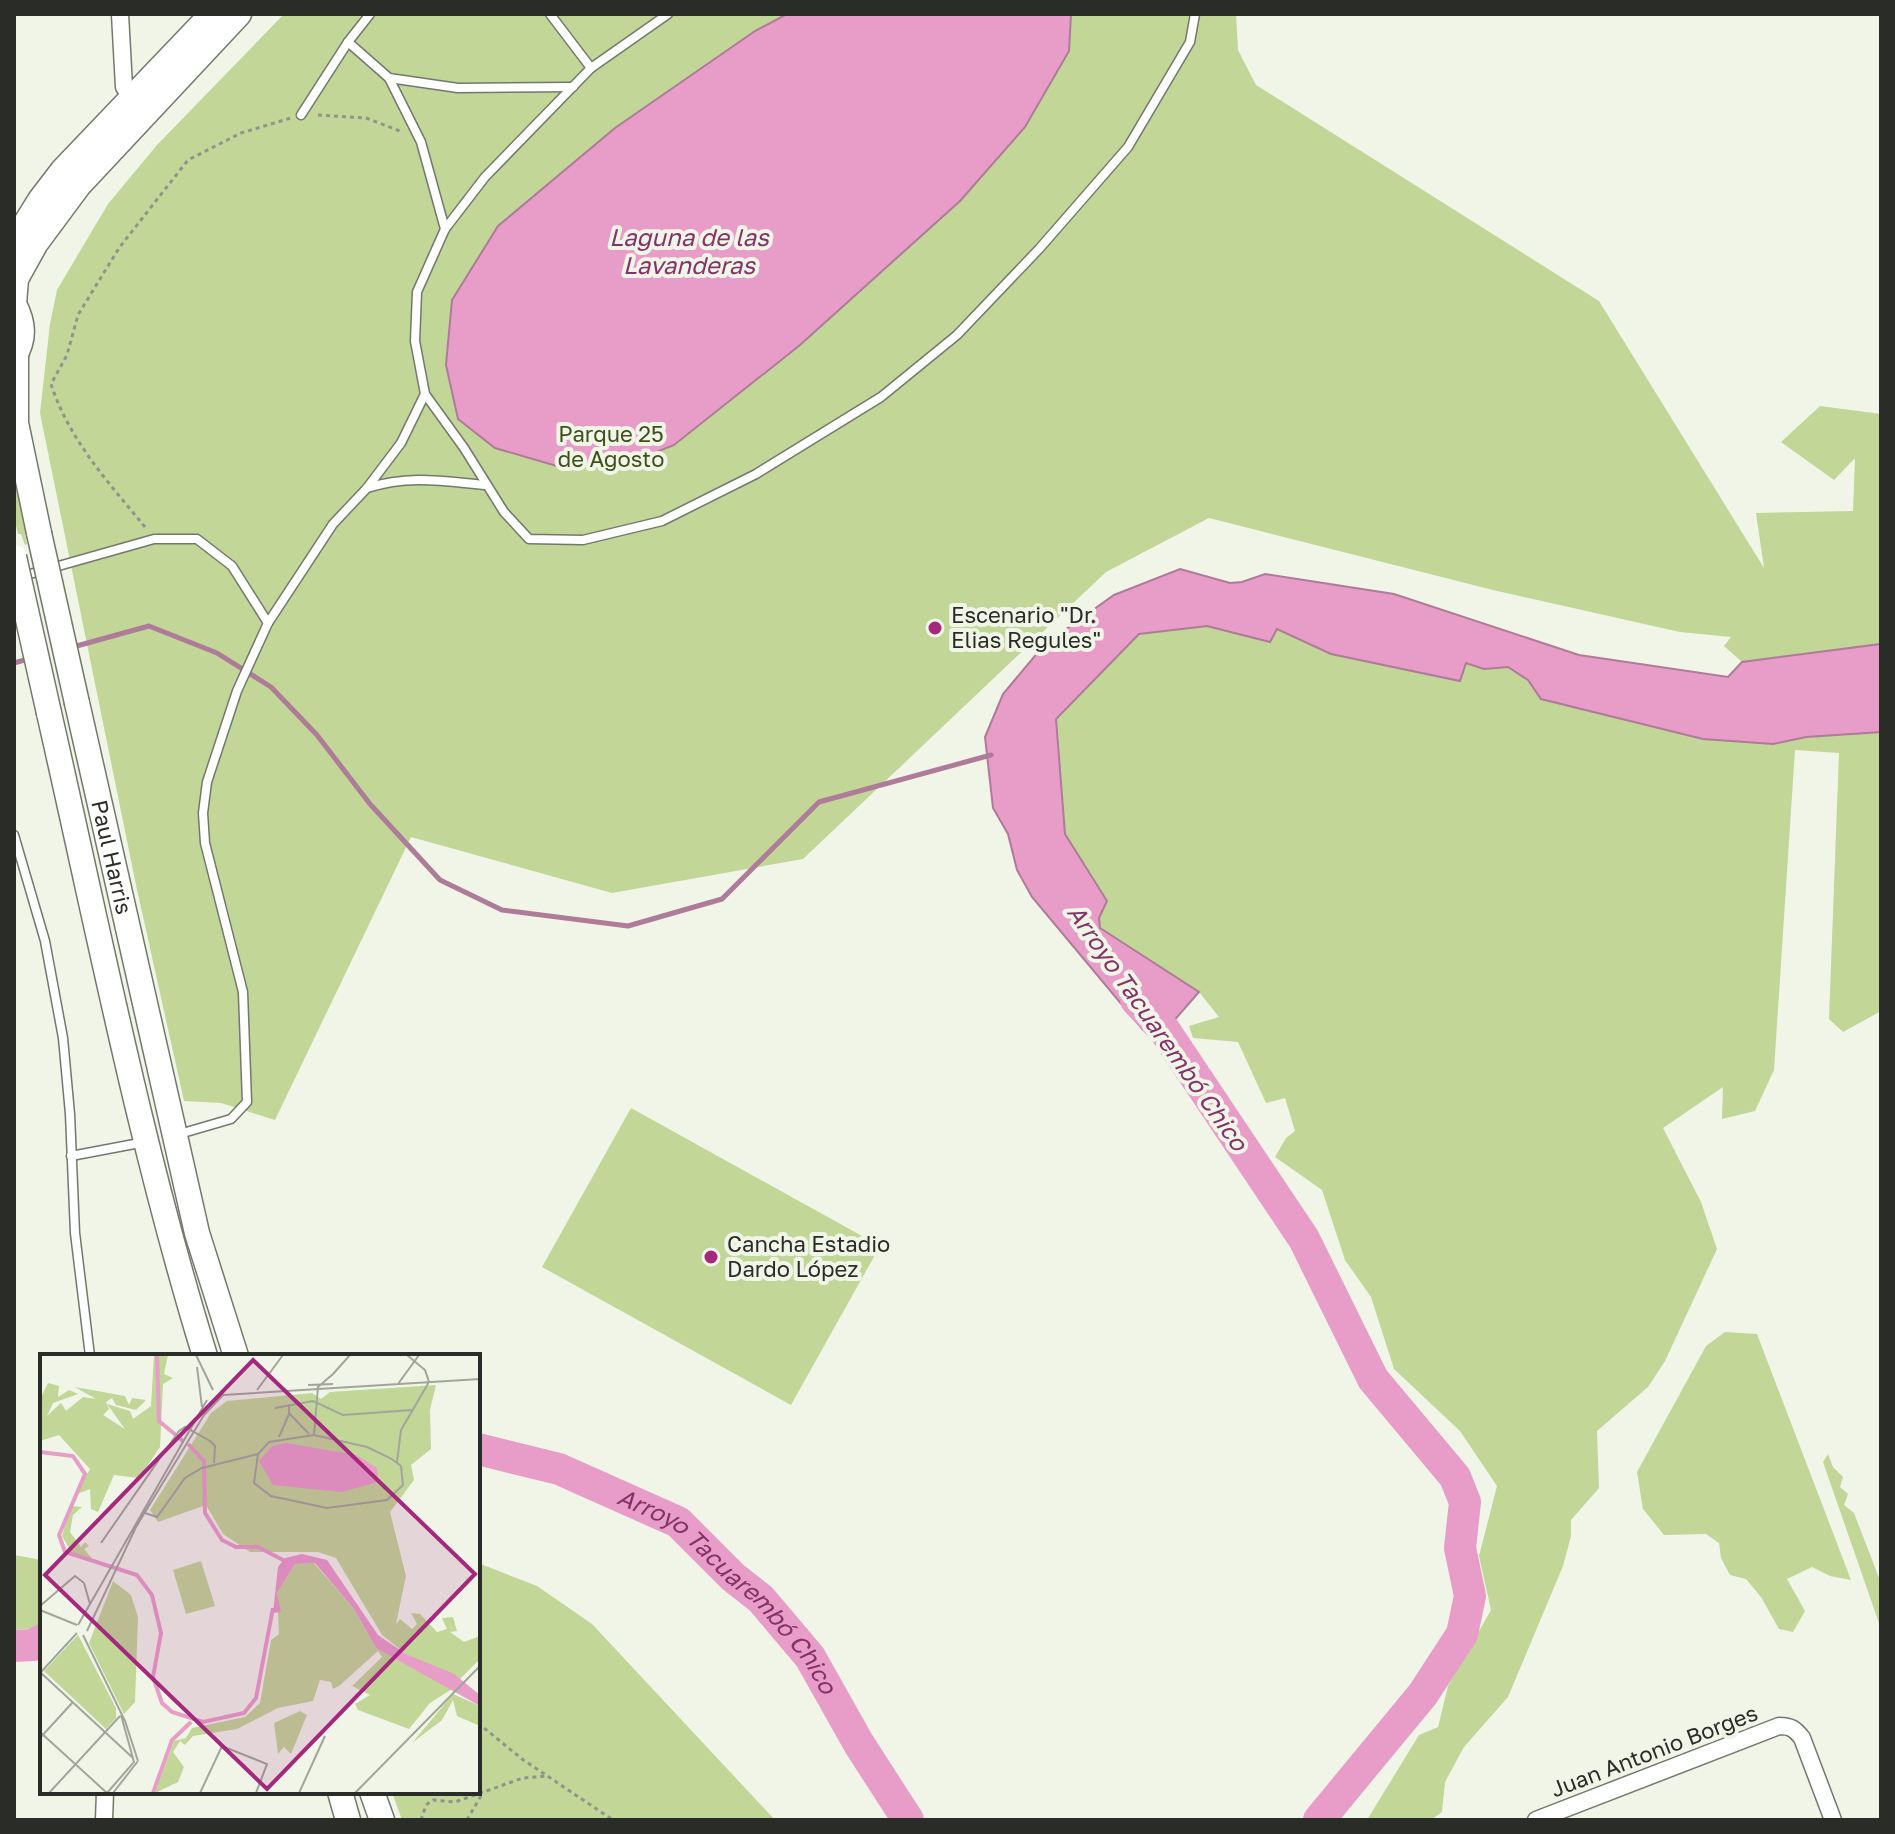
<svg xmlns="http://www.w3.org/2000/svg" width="1895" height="1834" viewBox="0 0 1895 1834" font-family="'Golos Text',sans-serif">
<rect width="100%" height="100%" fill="#f0f5e8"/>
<!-- green -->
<g fill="#c1d697">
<polygon points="284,14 1236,14 1238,50 1256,85 1599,301 1764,568 1756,513 1853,511 1855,458 1834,480 1781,442 1820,406 1881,414 1881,644 1742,662 1724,646 1731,637 1680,632 1493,590 1209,518 1106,572 803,859 612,893 411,837 275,1120 221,1103 184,1101 136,885 40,413 50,324 57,290 108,204 157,145"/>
<polygon points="14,468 28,535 25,535 27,544 25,545 21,534 18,534 14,517"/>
<polygon points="1207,626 1270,642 1276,629 1331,654 1459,681 1466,662 1484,669 1508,667 1528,680 1541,699 1773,744 1806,737 1881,732 1881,1011 1843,1032 1829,1019 1839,753 1795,750 1774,1070 1755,1111 1722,1119 1723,1087 1663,1128 1701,1202 1717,1249 1665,1361 1648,1387 1597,1431 1599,1488 1571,1520 1571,1536 1563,1566 1508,1697 1464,1747 1445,1782 1442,1812 1431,1820 1367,1820 1419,1735 1438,1727 1448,1686 1491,1610 1479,1556 1497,1486 1460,1431 1394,1369 1371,1297 1345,1260 1322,1190 1275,1157 1286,1138 1295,1131 1285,1098 1266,1103 1238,1042 1193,1038 1189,1026 1219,1017 1199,992 1100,928 1099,918 1107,900 1065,835 1056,718 1139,634"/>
<polygon points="631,1108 880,1246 791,1405 542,1267"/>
<polygon points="1725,1332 1757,1334 1851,1580 1830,1576 1812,1567 1787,1579 1805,1611 1793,1632 1779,1629 1761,1597 1746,1579 1730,1575 1721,1558 1719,1543 1706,1534 1664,1535 1643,1509 1637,1472 1706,1346"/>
<polygon points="1828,1454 1833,1467 1843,1477 1840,1487 1848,1494 1844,1505 1854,1513 1881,1583 1881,1629 1823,1462"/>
<polygon points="14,1555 42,1560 42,1625 36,1628 14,1630"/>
<polygon points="478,1563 537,1586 592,1624 775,1820 402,1820 392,1792 478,1792"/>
</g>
<!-- water -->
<g fill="#e79dc8" stroke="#ae7b98" stroke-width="2">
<polygon points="787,14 1071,14 1069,51 1025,127 960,201 800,345 674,445 625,465 560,467 495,448 458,419 446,365 452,300 498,226 615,128 755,31"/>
<polygon points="1180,569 1230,583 1242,582 1265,574 1394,594 1579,655 1728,677 1742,662 1881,644 1881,732 1806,737 1773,744 1703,739 1541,699 1528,680 1508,667 1484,669 1466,663 1460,681 1331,654 1277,629 1270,642 1207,626 1139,634 1056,719 1065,834 1107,901 1099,918 1100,928 1199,992 1165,1031 1143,1030 1032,897 1017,870 1008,834 993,808 985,737 1003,694 1044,645 1114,595"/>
</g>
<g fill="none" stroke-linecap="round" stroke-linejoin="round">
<!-- stream -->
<g stroke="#ae7b98" stroke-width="5">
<polyline points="73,647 149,626 217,653 271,687 317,735 370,804 440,880 502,910 628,926 722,899 819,802 991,755"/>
<polyline points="14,663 28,659"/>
</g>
<!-- river -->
<g stroke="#e79dc8" stroke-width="32">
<polyline points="1136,1000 1165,1031 1304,1239 1373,1379 1455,1477 1465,1502 1460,1548 1470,1596 1462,1634 1423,1694 1319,1820"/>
<path id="s1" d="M 478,1449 L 559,1469 L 678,1522 L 733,1577 L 761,1599 L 810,1657 L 859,1744 L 908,1820"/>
<polyline points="14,1646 33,1645 42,1640"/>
</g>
<!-- lane casing -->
<g stroke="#73786c" stroke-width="11">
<g id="lane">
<polyline points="550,14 591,68"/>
<polyline points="668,14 591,68 485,177 445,229 417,292 415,341 425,394 464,448 504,512 529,539 583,540 662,521 756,474 881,397 957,335 1039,249 1128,147 1190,42 1195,14"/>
<polyline points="348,42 389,78 458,88 573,87"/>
<polyline points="389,78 421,142 445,229"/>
<polyline points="301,115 348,42 370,14"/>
<path d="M 367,488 C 410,475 441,481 485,485"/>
<polyline points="23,576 154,539 197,539 232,566 268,623"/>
<polyline points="14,835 45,941 63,1038 70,1114 75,1233 90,1356"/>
<polyline points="176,1135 231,1119 247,1102 243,992 205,843 203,813 207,782 237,691 268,623 333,524 367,488 401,443 425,394"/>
<polyline points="71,1156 145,1142"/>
</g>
</g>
<!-- street casing -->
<g stroke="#73786c" stroke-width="19">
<g id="street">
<polyline points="120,14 124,87 136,104"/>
<polyline points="104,1820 105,1792"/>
<path d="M 1536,1820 L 1779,1726 C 1791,1726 1795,1729 1802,1738 L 1833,1820"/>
</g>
</g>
<!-- secondary casing -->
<g stroke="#73786c" stroke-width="27">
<g id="secondary">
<polyline points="14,242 40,200 63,170 212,14"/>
<polyline points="14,304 16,279 36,243 79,185 239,14"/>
<path d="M 14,304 C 24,323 25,339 14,357"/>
<polyline points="16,354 16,423 39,533"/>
<path id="s2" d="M 77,703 L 197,1233 L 236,1356"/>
<path d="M 49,713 C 98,928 140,1145 205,1356"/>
<polyline points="340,1792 348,1820"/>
<polyline points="372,1792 382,1820"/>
</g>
</g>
<!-- path -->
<g stroke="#91948b" stroke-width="3" stroke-dasharray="4 4" stroke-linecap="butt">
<polyline points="318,115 366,118 400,131"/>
<path d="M 145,527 C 109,483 69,440 51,384 L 67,355 L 78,315 L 119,248 L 188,160 L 241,133 L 291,118"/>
<polyline points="478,1723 522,1759 613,1820"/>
<polyline points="421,1820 426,1805 433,1800 455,1802 523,1778 548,1776"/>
<polyline points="467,1820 482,1794"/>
</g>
<!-- lane -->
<use href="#lane" stroke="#fff" stroke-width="8"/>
<!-- street -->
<use href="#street" stroke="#fff" stroke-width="16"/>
<!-- secondary -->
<use href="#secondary" stroke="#fff" stroke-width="24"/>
<!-- secondary-bridge casing -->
<g stroke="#73786c" stroke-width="27" stroke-linecap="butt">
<g id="secondary-bridge">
<polyline points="39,533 77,703"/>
<polyline points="14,557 49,713"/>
</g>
</g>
<!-- secondary-bridge -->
<use href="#secondary-bridge" stroke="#fff" stroke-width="24"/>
</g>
<!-- markers -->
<g fill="#a4297d" stroke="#f0f5e8" stroke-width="3">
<circle cx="935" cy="628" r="8"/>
<circle cx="711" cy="1257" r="8"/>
</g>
<g text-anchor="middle" stroke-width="8" stroke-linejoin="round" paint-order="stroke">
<!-- park labels -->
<g font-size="22" fill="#3f4f19" stroke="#f0f5e8">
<text x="611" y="442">Parque 25<tspan x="611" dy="25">de Agosto</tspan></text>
</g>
<!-- poi labels -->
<g font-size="22" fill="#2a2c27" stroke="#f0f5e8" text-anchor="start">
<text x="951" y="623">Escenario "Dr.<tspan x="951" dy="25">Elias Regules"</tspan></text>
<text x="727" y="1252">Cancha Estadio<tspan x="727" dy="25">Dardo López</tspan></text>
</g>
<!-- street labels -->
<g font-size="22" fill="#2a2c27" stroke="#f0f5e8">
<text dy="8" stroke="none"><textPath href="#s2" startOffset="158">Paul Harris</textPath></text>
<text transform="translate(1654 1751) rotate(-21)" y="8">Juan Antonio Borges</text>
</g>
<!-- water labels -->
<g font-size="24" font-style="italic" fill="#863168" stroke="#f0f5e8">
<text x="689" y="246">Laguna de las<tspan x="689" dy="28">Lavanderas</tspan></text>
<text transform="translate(1157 1028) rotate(55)" y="8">Arroyo Tacuarembó Chico</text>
<text dy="8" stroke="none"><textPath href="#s1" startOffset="296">Arroyo Tacuarembó Chico</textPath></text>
</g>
</g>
<!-- overview -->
<g transform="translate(40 1354)">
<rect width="440" height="440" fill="#f0f5e8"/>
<path d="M 114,1 L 128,1 L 124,20 L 133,24 L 123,30 L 120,93 L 99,124 L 74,121 L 58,158 L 51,155 L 50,135 L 37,140 L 32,152 L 42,153 L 33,161 L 30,178 L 41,193 L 45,188 L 49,192 L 44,195 L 54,207 L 33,201 L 22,182 L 34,143 L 50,115 L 19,81 L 0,87 L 0,45 L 8,29 L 35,36 L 19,32 L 18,43 L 29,36 L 38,40 L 13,49 L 7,62 L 21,49 L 26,57 L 43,43 L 56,45 L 35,33 L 85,42 L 89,51 L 92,44 L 106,46 L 96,56 L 76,51 L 72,44 L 66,48 L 69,55 L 63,61 L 85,75 L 67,50 L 90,57 L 93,65 L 111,52 ZM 396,31 L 390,56 L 391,95 L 371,111 L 374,126 L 350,158 L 366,222 L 356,270 L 360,265 L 372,275 L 377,270 L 371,259 L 380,260 L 397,278 L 407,275 L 402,264 L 413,263 L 417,277 L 410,278 L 424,288 L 440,282 L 440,305 L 418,327 L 366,300 L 342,281 L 296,204 L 278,198 L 210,198 L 183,180 L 166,151 L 118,168 L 110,156 L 171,59 L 187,47 L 272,39 L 281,45 L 290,38 ZM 161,207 L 175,252 L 146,260 L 133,216 ZM 274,209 L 314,255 L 336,294 L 412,335 L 390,349 L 369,375 L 318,356 L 315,350 L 330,341 L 312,332 L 342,303 L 338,297 L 299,332 L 293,335 L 291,328 L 280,326 L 273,347 L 238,354 L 197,375 L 153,382 L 145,391 L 140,387 L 133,398 L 144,413 L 138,428 L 115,439 L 134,387 L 146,384 L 152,374 L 205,363 L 220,349 L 231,286 L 239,280 L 237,239 L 255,210 ZM 73,227 L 91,241 L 98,263 L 95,348 L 84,360 L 49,289 ZM 38,281 L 76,354 L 76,364 L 66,375 L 4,317 ZM 413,340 L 440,352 L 440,372 L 417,362 L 413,346 L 402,366 L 372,389 ZM 260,357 L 267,361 L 251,400 L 244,393 L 238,400 L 234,369 Z" fill="#c1d697"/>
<path d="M 246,89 L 316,101 L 337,114 L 338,128 L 302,138 L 233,131 L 219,107 L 232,92 ZM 262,200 L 287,206 L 338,281 L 366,300 L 414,320 L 440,341 L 440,352 L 336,294 L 314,255 L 275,209 L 255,210 L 237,239 L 241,258 L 233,259 L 238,213 L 245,204 Z" fill="#e79dc8"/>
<path fill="none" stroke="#e79dc8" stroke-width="4" d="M 117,1 L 119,67 L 143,87M 148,90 L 164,107 L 165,159 L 182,186 L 196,193 L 218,193 L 245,207M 0,98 L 33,102 L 45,120 L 19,181 L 25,198 L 97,221 L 112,241 L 121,279 L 113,323 L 122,349 L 132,358 L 163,368 L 204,359 L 216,344 L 233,254M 113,439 L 132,386 L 151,368"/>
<path fill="none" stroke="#a1a59b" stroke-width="2" d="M 156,1 L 173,36M 157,13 L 162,53M 293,20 L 310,1M 358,30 L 379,1M 268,31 L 293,30M 217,36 L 243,1M 249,51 L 249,59 L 269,80M 235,54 L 273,47 L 303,61 L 372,56M 274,81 L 327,93 L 352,105 L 361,112 L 363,131 L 347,146 L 287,154 L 231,142 L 214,129 L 218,100 L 229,88 ZM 274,81 L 278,33 L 293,20M 239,83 L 249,60M 357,108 L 361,76 L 389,28 L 385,16 L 367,1M 105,159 L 117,163 L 145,124 L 162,114 L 218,100M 61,189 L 139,77 L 145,73 L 170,87 L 175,92 L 174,109M 0,252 L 35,222 L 44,229 L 50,250M 0,256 L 37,271M 38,271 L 167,46M 47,277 L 96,173 L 164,61 L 183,41 L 440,25M 43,281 L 85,367 L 98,407M 0,318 L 93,404M 1,318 L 37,279M 0,378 L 67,439 L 94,408 L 81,361M 0,384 L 33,348M 9,439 L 80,362M 73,439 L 98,407M 160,439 L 182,392 L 227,410 L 216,439M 259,439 L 285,382M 315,439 L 440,312"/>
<path fill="#a4297d" fill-opacity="0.15" stroke="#a4297d" stroke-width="4" d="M 213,6 L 435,220 L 227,435 L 5,221 Z"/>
<rect width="440" height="440" fill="none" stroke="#2a2c27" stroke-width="4"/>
</g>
<!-- border -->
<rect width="1895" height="1834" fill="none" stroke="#2a2c27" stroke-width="32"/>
</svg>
